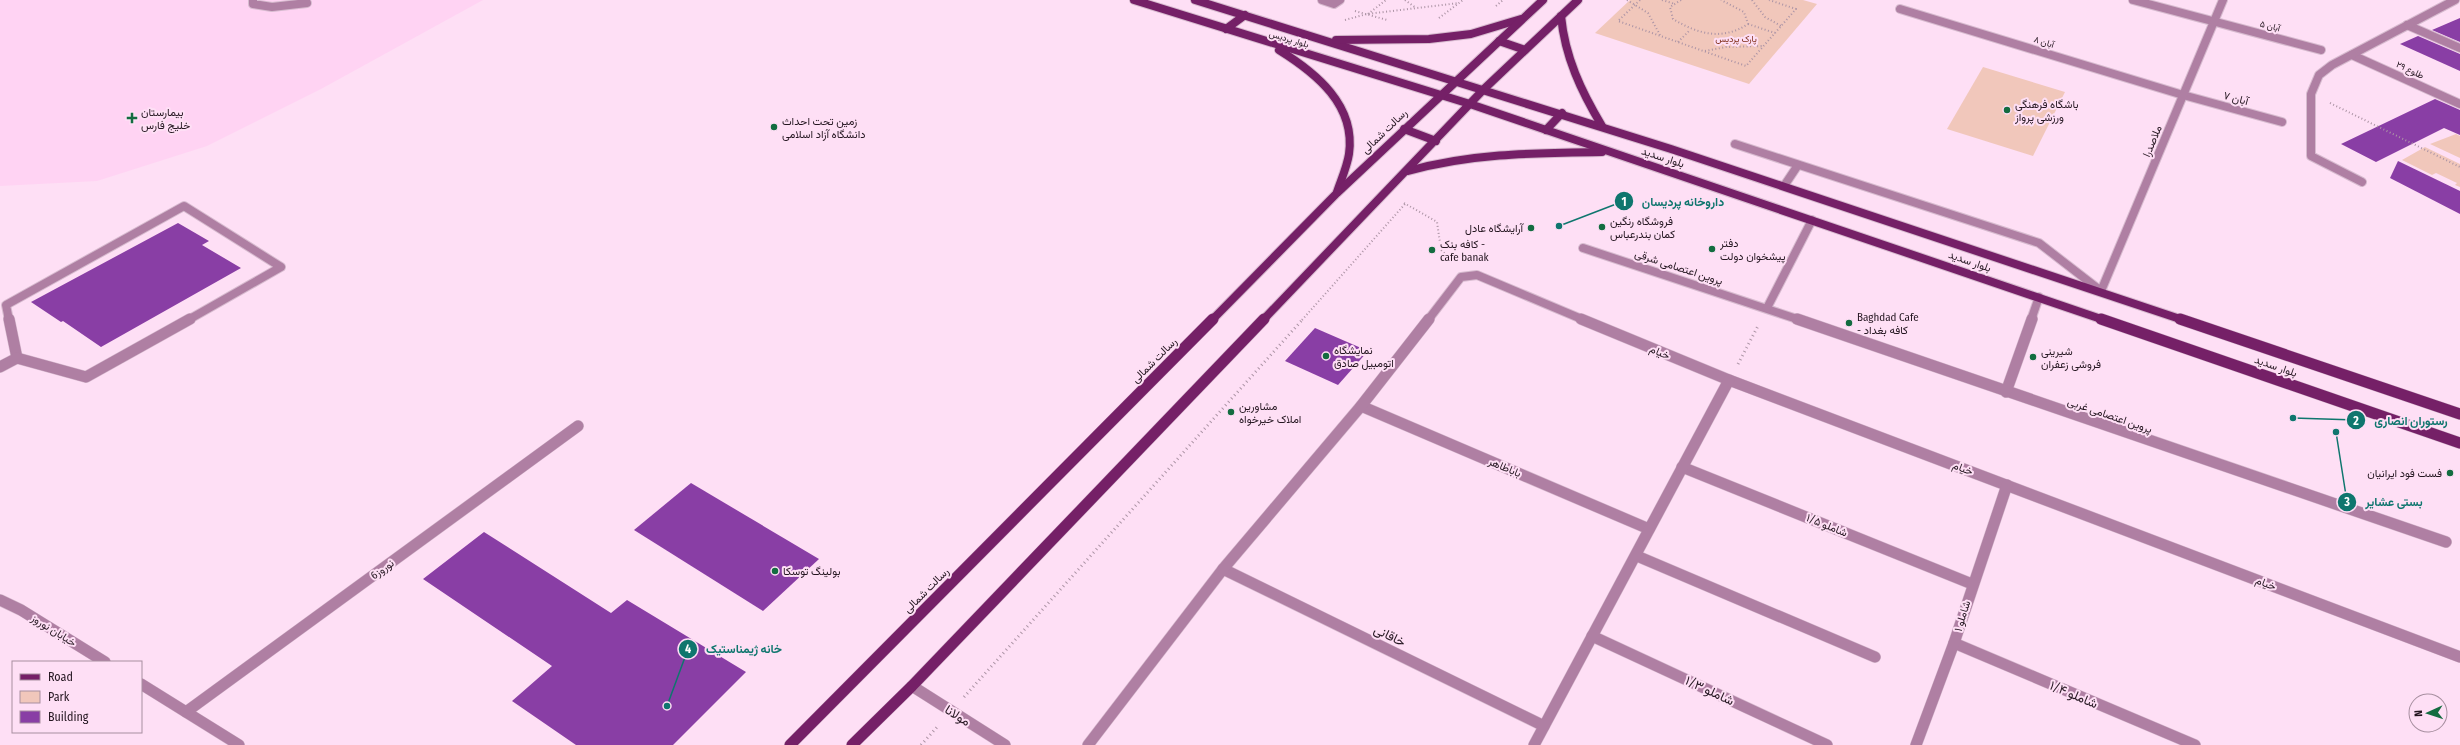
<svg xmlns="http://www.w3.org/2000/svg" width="2460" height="745" viewBox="0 0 2460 745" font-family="'Fira Sans Condensed',Vazirmatn,sans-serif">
<rect width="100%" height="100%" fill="#fedff5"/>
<!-- built -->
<polygon fill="#ffd3f3" points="0,0 483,0 321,89 207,146 97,181 0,186"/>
<!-- green -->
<g fill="#f1c7bb">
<polygon points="1630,0 1803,0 1817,4 1749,84 1595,33"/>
<polygon points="1983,67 2065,92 2033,156 1947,129"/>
<polygon points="2456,134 2460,136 2460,158 2430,144"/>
<polygon points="2425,147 2460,164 2460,187 2455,185 2457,183 2436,173 2432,175 2402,160"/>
</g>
<!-- building -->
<g fill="#893ea5">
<polygon points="2460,18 2460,42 2432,30"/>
<polygon points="2418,36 2460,54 2460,71 2400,44"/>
<polygon points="2435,99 2460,110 2460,135 2444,128 2376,162 2341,144"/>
<polygon points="2398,161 2460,191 2460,214 2390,178"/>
<polygon points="178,223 209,241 202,245 241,268 101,347 63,321 61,322 31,302"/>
<polygon points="1315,328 1368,351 1338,385 1285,361"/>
<polygon points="691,483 819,559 763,611 634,530"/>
<polygon points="484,532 611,613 627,600 746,672 673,745 576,745 512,701 552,666 423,579"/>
</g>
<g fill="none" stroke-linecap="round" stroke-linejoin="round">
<!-- minor-far1 casing -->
<g stroke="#d7bbcf" stroke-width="10">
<g id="minor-far1">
<polyline points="253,0 253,4 272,7 307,3"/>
<polyline points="1322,0 1334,4 1340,0"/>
<polyline points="2133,0 2321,50"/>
<polyline points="1900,9 2183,95 2282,122"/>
<polyline points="2407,25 2460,48"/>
<polyline points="2352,55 2460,104"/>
<polyline points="1735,144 2039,243 2101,291 2223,0"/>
<polyline points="2362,182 2311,156 2311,94 2319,75 2332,65 2455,0"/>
<polyline points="1784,186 1798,165"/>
<polyline points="1583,248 1800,320"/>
<polyline points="1767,308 1812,220"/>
<polyline points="9,320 6,305 184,206 281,267 188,320"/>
<polyline points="1428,320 1461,277 1477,275 1584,320"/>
<polyline points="2031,320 2039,297"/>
</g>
</g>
<!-- minor casing -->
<g stroke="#d7bbcf" stroke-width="12">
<g id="minor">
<polyline points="9,319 17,358"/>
<polyline points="1581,319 1729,380 2460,657"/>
<polyline points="1797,319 2446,542"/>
<polyline points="17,358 86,377 190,319"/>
<polyline points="0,367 17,358"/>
<polyline points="2006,392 2032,319"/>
<polyline points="1361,406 1649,529"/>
<polyline points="1682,467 1972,584"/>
<polyline points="1637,556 1875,657"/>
<polyline points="1223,569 1544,726"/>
<polyline points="0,600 21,610 105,662"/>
<polyline points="1592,636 1827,745"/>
<polyline points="1954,643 2195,745"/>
<polyline points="141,684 239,745"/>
<polyline points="912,686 1005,745"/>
<polyline points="186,712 578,426"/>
<polyline points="1088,745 1223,569 1361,406 1429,319"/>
<polyline points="1534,745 1729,380"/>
<polyline points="1916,745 1954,643 2007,485"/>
</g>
</g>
<!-- major-far1 casing -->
<g stroke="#d7bbcf" stroke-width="10">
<g id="major-far1">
<polyline points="1134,0 1470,104 2104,320"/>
<polyline points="1195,0 1671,149 2183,320"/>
<path d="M 1561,16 C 1565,57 1581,91 1602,126"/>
<polyline points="1226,29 1245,15"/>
<polyline points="1336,40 1429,39 1471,34 1521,19"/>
<polyline points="1499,41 1525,50"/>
<path d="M 1279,50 C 1316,73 1356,105 1349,154 C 1347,167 1341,180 1337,192"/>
<polyline points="1404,129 1436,141"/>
<polyline points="1546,130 1562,113"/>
<path d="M 1408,171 C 1472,153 1536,153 1602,152"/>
<polyline points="1212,320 1337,193 1543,0"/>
<polyline points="1263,320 1484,89 1578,0"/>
</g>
</g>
<!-- major casing -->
<g stroke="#d7bbcf" stroke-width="12">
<g id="major">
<polyline points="2101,319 2460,443"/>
<polyline points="2180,319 2460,414"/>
<polyline points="790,745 1213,319"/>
<polyline points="852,745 912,686 1264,319"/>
</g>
</g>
<!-- path-far1 -->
<g stroke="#ac94a5" stroke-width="2" stroke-dasharray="1 2.5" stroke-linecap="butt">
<polyline points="1405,0 1416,8"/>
<polyline points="1627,0 1648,13 1660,35"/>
<polyline points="1640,0 1618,21 1746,66 1796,9 1769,0"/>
<polyline points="1662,0 1675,4"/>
<path d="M 1681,0 L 1670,7 L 1673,19 C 1698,34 1722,41 1748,24 L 1744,12 L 1721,0"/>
<polyline points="1752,0 1765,17 1781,26"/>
<polyline points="1496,6 1503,0"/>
<polyline points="1355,11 1387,20"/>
<polyline points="1368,14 1386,0"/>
<polyline points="1439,18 1463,0"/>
<polyline points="1345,20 1367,14 1459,3"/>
<polyline points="1748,24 1775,33"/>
<polyline points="1678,42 1690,30"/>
<polyline points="1705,51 1726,47 1763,46"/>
<polyline points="2330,103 2460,167"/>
<polyline points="1404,203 1437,222 1441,250 1453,261"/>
<polyline points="1302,320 1405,204"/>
</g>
<!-- path -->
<g stroke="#ac94a5" stroke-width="3" stroke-dasharray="1 3.5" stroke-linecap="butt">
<polyline points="1738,364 1758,326"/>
<polyline points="964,697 1303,319"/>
<polyline points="921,745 938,726"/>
</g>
<!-- minor-far1 -->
<use href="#minor-far1" stroke="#af7fa3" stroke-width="8"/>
<!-- minor -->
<use href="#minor" stroke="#af7fa3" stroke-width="11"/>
<!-- major-far1 -->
<use href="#major-far1" stroke="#752067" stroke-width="8"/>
<!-- major -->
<use href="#major" stroke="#752067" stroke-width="11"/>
</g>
<!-- markers -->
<g fill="#136c40" stroke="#fedff5" stroke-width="1.5">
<circle cx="2007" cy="110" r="4"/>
<path d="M130 112h4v4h4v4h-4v4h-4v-4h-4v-4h4z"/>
<circle cx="774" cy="127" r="4"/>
<circle cx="1602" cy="227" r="4"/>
<circle cx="1531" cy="228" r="4"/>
<circle cx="1712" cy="249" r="4"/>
<circle cx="1432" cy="250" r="4"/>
<circle cx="1849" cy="323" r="4"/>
<circle cx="1326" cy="356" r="4"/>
<circle cx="2033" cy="357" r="4"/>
<circle cx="1231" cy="412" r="4"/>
<circle cx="2450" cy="473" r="4"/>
<circle cx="775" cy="571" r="4"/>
</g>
<g text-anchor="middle" stroke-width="4" stroke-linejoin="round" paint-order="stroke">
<!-- far-street labels -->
<g font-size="9" fill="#241620" stroke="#fedff5">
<text transform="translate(2270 26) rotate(14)" y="3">آبان ۵</text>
<text transform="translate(1289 39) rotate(17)" y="3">بلوار پردیس</text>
<text transform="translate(2044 42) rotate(17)" y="3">آبان ۸</text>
<text transform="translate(2410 70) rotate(25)" y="3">طلوع ۲۹</text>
</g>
<!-- far-park labels -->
<g font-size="9" fill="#7d2b15" stroke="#fedff5">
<text x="1736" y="42">پارک پردیس</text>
</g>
<!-- street labels -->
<g font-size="11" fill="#241620" stroke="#fedff5">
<text transform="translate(2236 98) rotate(15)" y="4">آبان ۷</text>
<text transform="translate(1384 131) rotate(-44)" y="4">رسالت شمالی</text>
<text transform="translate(2152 141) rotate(-67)" y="4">ملاصدرا</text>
<text transform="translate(1663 157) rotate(18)" y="4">بلوار سدید</text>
<text transform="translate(1970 261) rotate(19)" y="4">بلوار سدید</text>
<text transform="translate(1679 267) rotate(18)" y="4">پروین اعتصامی شرقی</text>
<text transform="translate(1660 352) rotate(23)" y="4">خیام</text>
<text transform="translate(1154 360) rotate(-45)" y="4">رسالت شمالی</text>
<text transform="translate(2276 366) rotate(19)" y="4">بلوار سدید</text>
<text transform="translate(2110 415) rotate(19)" y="4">پروین اعتصامی غربی</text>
<text transform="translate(1505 467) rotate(23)" y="4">باباطاهر</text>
<text transform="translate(1963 468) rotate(21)" y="4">خیام</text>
<text transform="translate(1827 525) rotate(22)" y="4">شاملو ۱/۵</text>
<text transform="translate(382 569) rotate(-36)" y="4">نوروز6</text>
<text transform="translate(2266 583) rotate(21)" y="4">خیام</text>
<text transform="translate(926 590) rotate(-45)" y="4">رسالت شمالی</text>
<text transform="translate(1962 616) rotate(-73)" y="4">شاملو ۱</text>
<text transform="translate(54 630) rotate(32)" y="4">خیابان نوروز</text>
</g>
<!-- poi labels -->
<g font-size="11" fill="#241620" stroke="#fedff5" text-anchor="start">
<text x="2015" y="108">باشگاه فرهنگی<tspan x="2015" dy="13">ورزشی پرواز</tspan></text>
<text x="141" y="116">بیمارستان<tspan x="141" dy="13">خلیج فارس</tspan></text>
<text x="782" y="125">زمین تحت احداث<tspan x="782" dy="13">دانشگاه آزاد اسلامی</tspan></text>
<text x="1610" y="225">فروشگاه رنگین<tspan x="1610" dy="13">کمان بندرعباس</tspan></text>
<text x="1523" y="232" text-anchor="end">آرایشگاه عادل</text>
<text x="1720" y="247">دفتر<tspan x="1720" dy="13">پیشخوان دولت</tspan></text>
<text x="1440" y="248">کافه بنک -<tspan x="1440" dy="13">cafe banak</tspan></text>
<text x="1857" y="321">Baghdad Cafe<tspan x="1857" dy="13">- کافه بغداد</tspan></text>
<text x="1334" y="354">نمایشگاه<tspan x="1334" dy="13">اتومبیل صادق</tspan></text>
<text x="2041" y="355">شیرینی<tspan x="2041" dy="13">فروشی زعفران</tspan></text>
<text x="1239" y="410">مشاورین<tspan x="1239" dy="13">املاک خیرخواه</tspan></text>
<text x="2442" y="477" text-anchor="end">فست فود ایرانیان</text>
<text x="783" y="575">بولینگ توسکا</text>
</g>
<!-- near-street labels -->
<g font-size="13" fill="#241620" stroke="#fedff5">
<text transform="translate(1390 635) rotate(26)" y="5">خاقانی</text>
<text transform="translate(1710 690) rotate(25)" y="5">شاملو ۱/۳</text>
<text transform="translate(2074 694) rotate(23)" y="5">شاملو ۱/۴</text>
<text transform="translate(958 715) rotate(32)" y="5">مولانا</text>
</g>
</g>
<!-- callouts -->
<path fill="none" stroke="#0f766e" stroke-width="1.5" d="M1559 226L1624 201M2293 418L2356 420M2336 432L2347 502M667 706L688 649"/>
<g fill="#0f766e" stroke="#fedff5" stroke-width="1.5">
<circle cx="1559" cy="226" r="4"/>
<circle cx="2293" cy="418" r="4"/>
<circle cx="2336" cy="432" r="4"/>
<circle cx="667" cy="706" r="4"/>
<circle cx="1624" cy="201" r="10"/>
<circle cx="2356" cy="420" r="10"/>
<circle cx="2347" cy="502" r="10"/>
<circle cx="688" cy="649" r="10"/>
</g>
<g font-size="12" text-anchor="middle" font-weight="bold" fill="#fff">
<text x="1624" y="206">1</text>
<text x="2356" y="425">2</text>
<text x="2347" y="506">3</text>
<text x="688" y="653">4</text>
</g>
<g font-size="12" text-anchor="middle" font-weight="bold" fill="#0f766e" stroke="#fedff5" stroke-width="4" stroke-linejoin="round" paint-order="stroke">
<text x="1683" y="206">داروخانه پردیسان</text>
<text x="2411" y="425">رستوران انصاری</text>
<text x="2394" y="506">بستی عشایر</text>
<text x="744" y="653">خانه ژیمناستیک</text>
</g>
<!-- legend -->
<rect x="12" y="661" width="130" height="72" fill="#fedff5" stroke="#a78fa0"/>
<rect x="20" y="674" width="20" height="6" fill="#752067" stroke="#a78fa0"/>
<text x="48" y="681" font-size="12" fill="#241620">Road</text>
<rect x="20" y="691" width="20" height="12" fill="#f1c7bb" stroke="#a78fa0"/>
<text x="48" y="701" font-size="12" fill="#241620">Park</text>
<rect x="20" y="711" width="20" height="12" fill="#893ea5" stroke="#a78fa0"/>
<text x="48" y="721" font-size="12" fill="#241620">Building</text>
<!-- north arrow -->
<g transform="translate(2428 713) rotate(267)"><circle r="19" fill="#fedff5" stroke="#a78fa0"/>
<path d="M0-3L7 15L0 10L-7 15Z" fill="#136c40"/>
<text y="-6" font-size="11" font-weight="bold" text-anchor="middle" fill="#241620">N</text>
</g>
</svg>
